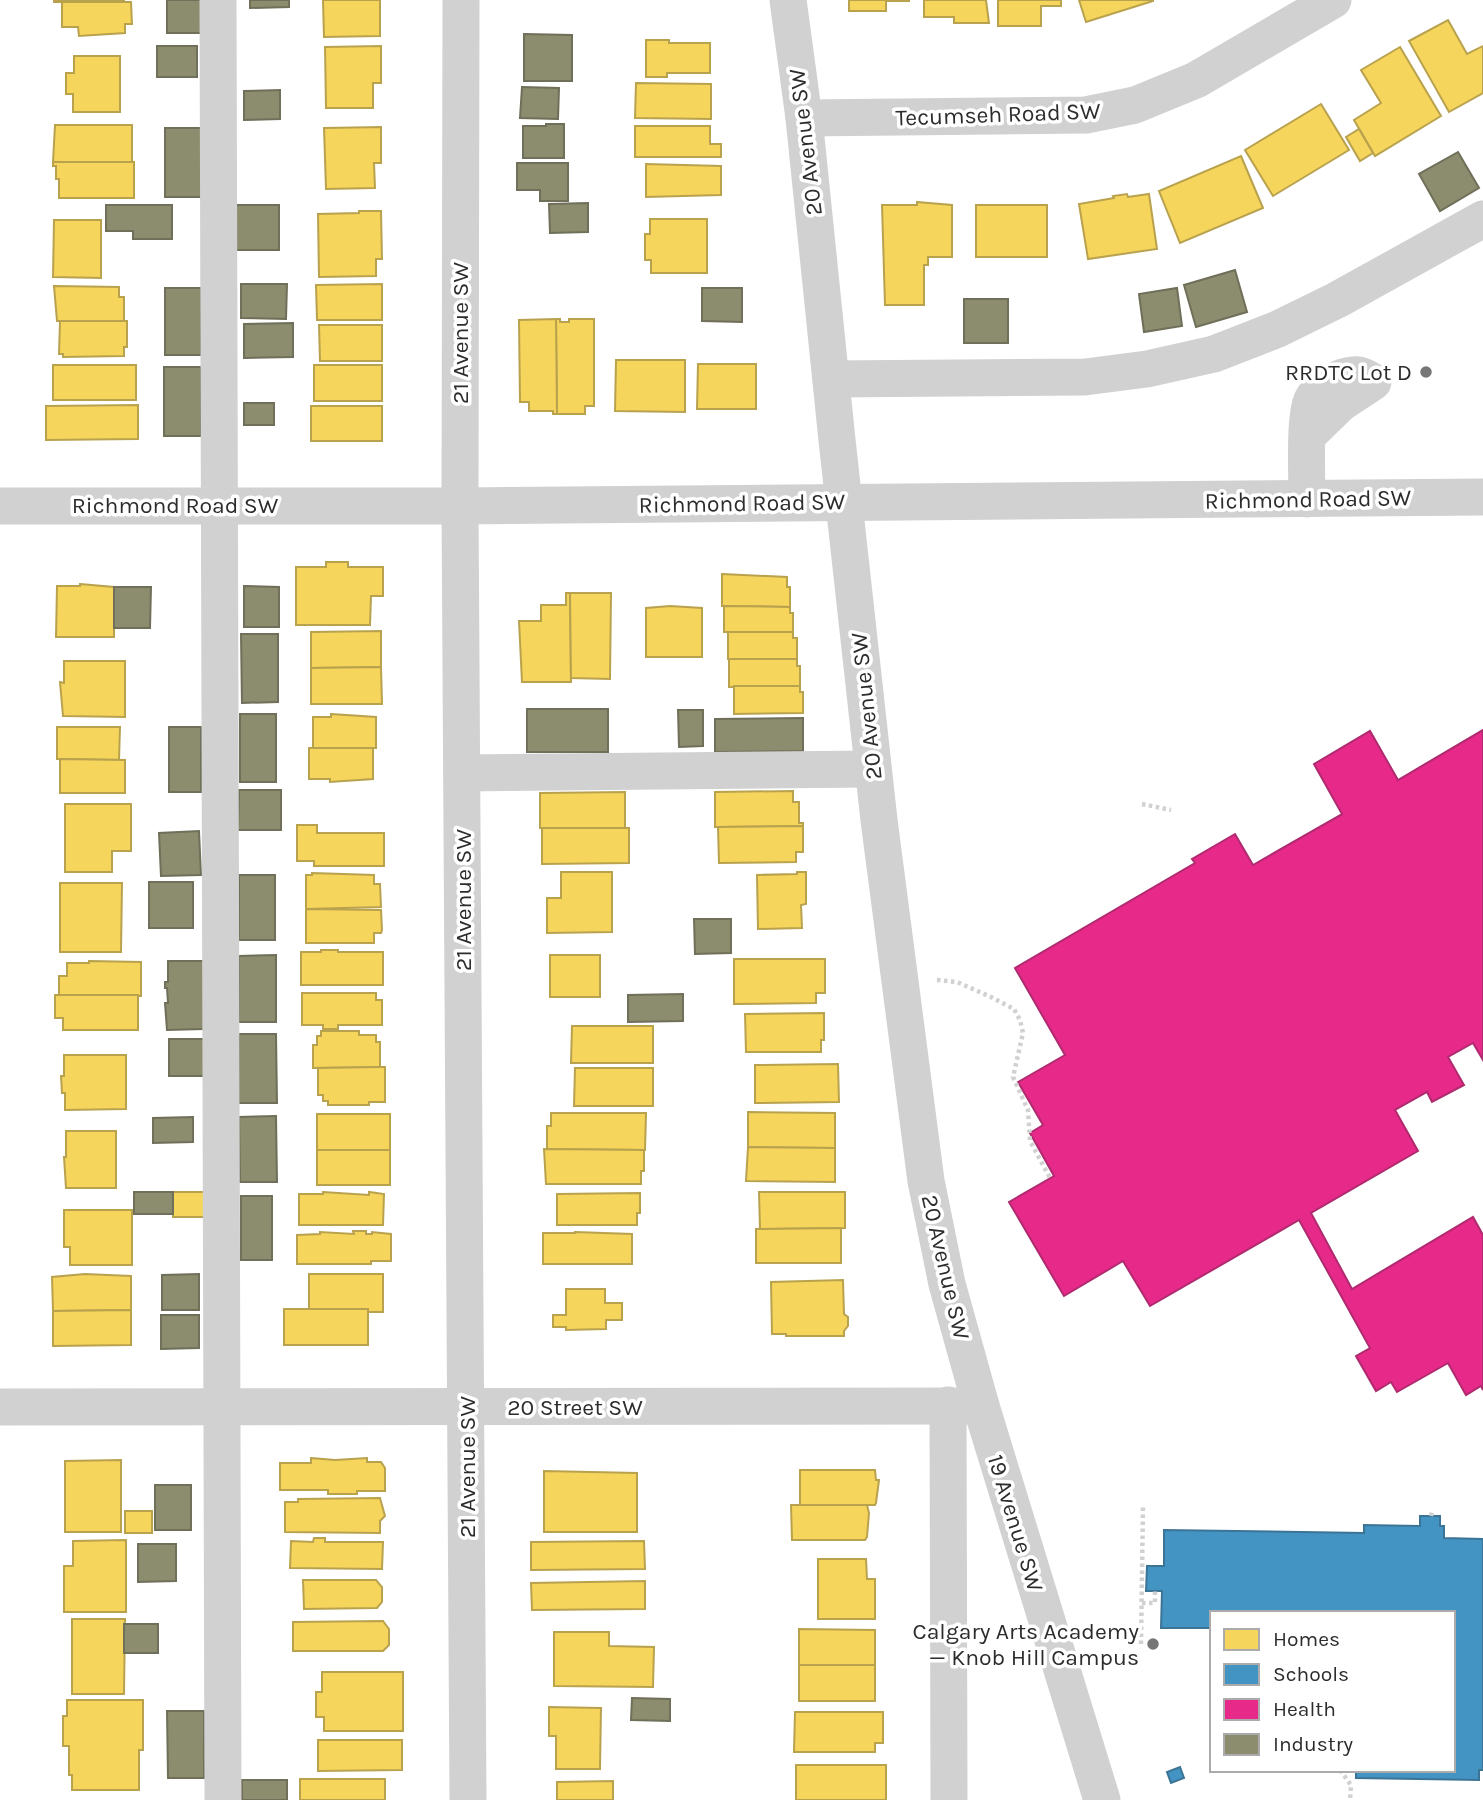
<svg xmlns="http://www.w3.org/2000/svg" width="1483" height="1800" viewBox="0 0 1483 1800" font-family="Karla,sans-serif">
<rect width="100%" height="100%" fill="#fff"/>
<!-- homes -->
<g fill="#f6d55c" stroke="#b9a24e" stroke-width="2">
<rect x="54" y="0" width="70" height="2"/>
<polygon points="323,0 380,0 380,36 324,37"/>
<polygon points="849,0 909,0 909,1 886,1 886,11 849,11"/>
<polygon points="924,0 986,0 989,23 954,23 954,17 924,17"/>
<polygon points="998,0 1061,0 1061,6 1041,6 1041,26 998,26"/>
<polygon points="1079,0 1153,0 1153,1 1086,22"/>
<polygon points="62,2 131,2 132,24 125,24 125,33 79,36 78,27 62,27"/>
<polygon points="1448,20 1467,54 1483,46 1483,93 1449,112 1409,41"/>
<polygon points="646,40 669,40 669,43 710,43 710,73 667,73 667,77 646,77"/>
<polygon points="381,46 381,83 373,83 373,108 326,108 325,47"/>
<polygon points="1400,47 1441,116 1375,156 1354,120 1381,103 1361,70"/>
<polygon points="74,56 120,56 120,112 73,112 73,94 66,94 66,73 74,73"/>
<polygon points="636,83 711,84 711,119 635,118"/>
<polygon points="1321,104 1349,150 1273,196 1245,150"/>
<polygon points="55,125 132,125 132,162 53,162"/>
<polygon points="635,126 710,126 710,144 721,144 721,157 635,157"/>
<polygon points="381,127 381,163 374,163 375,188 326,189 324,128"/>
<polygon points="1359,129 1373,153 1360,161 1346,137"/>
<polygon points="1241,156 1263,208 1180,243 1159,191"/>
<polygon points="53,162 134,162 134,198 59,198 59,179 56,179 56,166 53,166"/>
<polygon points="646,164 721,166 721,195 646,197"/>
<polygon points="1127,194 1128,197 1149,194 1157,249 1088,259 1079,204 1114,198 1113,196"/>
<polygon points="917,202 952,205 952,257 928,257 928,265 924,265 924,305 885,305 882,205 917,205"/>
<rect x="976" y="205" width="71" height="52"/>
<polygon points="359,211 381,211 382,259 376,259 376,276 319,277 318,214 359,213"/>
<polygon points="650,219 707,219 707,273 651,273 651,260 645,260 645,234 650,234"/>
<polygon points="54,220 101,220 101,278 53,277"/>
<polygon points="382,284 382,320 317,320 316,285"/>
<polygon points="54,286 119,287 119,297 124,297 124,321 57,321"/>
<polygon points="556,319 560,319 560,322 569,322 569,319 594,319 594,406 585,406 585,414 557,414"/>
<polygon points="556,319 557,414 553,414 553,411 529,411 529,402 520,402 519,320"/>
<polygon points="60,321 127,321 127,347 124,347 124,356 63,357 63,354 59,354"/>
<polygon points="319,325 382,325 382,361 320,361"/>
<polygon points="616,360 685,360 685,412 615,411"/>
<polygon points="698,364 756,364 756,409 697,409"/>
<rect x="53" y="365" width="83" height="35"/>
<rect x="314" y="365" width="68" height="36"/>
<polygon points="138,405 138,439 46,440 46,406"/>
<rect x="311" y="406" width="71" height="35"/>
<polygon points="326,562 348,562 348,567 383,567 383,596 371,596 370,625 296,625 296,567 326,567"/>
<polygon points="722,574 787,577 787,587 790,587 790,607 722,606"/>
<polygon points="80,584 114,587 114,637 56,637 57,586 80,586"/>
<polygon points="566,593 570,593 571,682 522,682 519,621 541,621 541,605 566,605"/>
<polygon points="570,593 611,593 610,679 571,678"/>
<polygon points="670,606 702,608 702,657 646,657 646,608"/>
<polygon points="724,606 790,607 790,613 793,613 793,632 724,632"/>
<polygon points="381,631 381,667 311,668 311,632"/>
<polygon points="728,632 793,632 793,638 797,638 797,659 728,659"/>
<polygon points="729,659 797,659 797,666 800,666 800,686 729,687"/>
<polygon points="64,661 125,661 125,717 63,716 60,682 64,683"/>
<polygon points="381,667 382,704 311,704 311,668"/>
<polygon points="734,686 800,686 800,692 803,692 803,713 734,714"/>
<polygon points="331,714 376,717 376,748 313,748 313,717 331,717"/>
<polygon points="57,727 120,727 119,760 57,759"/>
<polygon points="309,748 373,748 373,779 330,782 330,779 309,779"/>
<polygon points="60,759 125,760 125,793 60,793"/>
<polygon points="793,791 793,802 799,802 799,823 803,823 803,826 715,827 715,792"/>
<polygon points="625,792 625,828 540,828 540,793"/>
<polygon points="65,804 131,804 131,851 112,851 112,872 65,872"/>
<polygon points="297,825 317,825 317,833 384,833 384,866 314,866 314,861 297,861"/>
<polygon points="803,826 803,852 796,852 796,862 719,863 718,827"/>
<polygon points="542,828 629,828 629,863 542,864"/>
<polygon points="561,872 612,872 612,932 547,933 547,898 561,898"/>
<polygon points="797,872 806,872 806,904 801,905 802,928 758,929 757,875 797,874"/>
<polygon points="312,873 374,875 374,884 380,884 381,907 306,909 306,875 312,875"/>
<polygon points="60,883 122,883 121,952 60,952"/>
<polygon points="306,909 381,910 382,930 381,933 374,933 374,943 306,943"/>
<polygon points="321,950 338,950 338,952 383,952 383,985 301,985 301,952 321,952"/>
<rect x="550" y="955" width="50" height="42"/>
<polygon points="734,959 825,959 825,993 816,993 816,1003 734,1004"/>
<polygon points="89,961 141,962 141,996 59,995 59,976 67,976 67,963 89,963"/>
<polygon points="302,993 376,993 376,1000 382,1000 382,1025 338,1025 338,1029 323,1029 323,1025 302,1025"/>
<polygon points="55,995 138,995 138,1030 63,1030 63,1018 55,1018"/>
<polygon points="824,1013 824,1040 821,1040 821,1052 746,1052 745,1014"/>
<polygon points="572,1026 653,1026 653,1063 571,1063"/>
<polygon points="321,1031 359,1031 359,1035 376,1035 376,1042 380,1042 380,1067 313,1068 313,1045 317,1045 317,1036 321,1036"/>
<polygon points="64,1055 126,1055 126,1109 65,1110 65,1093 62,1093 61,1076 64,1076"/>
<polygon points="838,1064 839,1102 755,1103 755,1065"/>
<polygon points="380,1067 385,1067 385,1102 369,1102 369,1105 328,1105 328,1101 323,1101 323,1095 318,1095 318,1068"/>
<polygon points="575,1068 653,1068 653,1106 574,1106"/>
<polygon points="748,1112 835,1113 835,1148 748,1147"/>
<polygon points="551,1113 646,1113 645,1150 547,1149 547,1126 551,1126"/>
<rect x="317" y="1114" width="73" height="36"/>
<polygon points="66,1131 116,1131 116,1188 66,1188 64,1157 66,1157"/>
<polygon points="748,1147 835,1148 835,1182 746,1181"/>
<polygon points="544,1149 644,1150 644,1171 641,1171 641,1184 546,1184"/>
<rect x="317" y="1150" width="73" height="35"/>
<rect x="173" y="1192" width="31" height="25"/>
<polygon points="323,1192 369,1195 369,1192 384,1194 383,1225 299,1225 299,1194 323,1194"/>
<polygon points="759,1192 845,1192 845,1228 760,1229"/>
<polygon points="640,1193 640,1213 637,1213 637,1225 557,1225 557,1194"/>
<polygon points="64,1210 132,1210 132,1265 70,1265 70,1247 64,1247"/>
<polygon points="841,1228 841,1263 756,1263 756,1229"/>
<polygon points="353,1231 366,1231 366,1234 372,1234 372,1232 391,1234 391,1261 371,1261 371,1264 297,1264 297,1235 320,1234 320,1232 354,1234"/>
<polygon points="575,1232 632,1234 632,1264 543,1264 543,1233 575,1233"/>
<polygon points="85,1274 131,1276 131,1310 53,1311 52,1277"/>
<polygon points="309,1274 383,1274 383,1312 368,1312 368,1309 309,1309"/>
<polygon points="843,1280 844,1314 848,1317 848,1326 844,1331 844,1336 786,1336 786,1334 772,1334 771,1282"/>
<polygon points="566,1289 605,1289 605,1303 622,1303 622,1320 606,1320 606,1329 566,1330 566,1327 553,1327 553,1315 566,1315"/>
<rect x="284" y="1309" width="84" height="36"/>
<polygon points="131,1310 131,1345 53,1346 53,1311"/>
<polygon points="311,1458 335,1460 367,1458 367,1462 381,1462 385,1468 385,1491 357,1491 357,1494 328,1494 328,1490 280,1490 280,1463 311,1463"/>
<polygon points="121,1460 121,1532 65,1532 65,1461"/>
<polygon points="800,1470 875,1470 876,1480 879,1480 876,1503 875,1505 800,1505"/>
<polygon points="544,1471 637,1473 637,1532 544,1532"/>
<polygon points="380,1498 385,1516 380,1521 380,1533 285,1532 285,1502 298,1502 298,1499"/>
<polygon points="791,1505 867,1505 869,1513 867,1537 865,1540 792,1540"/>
<rect x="125" y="1511" width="27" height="22"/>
<polygon points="314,1538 325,1538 325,1542 383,1542 382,1569 290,1568 291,1541 313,1542"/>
<polygon points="126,1540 126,1612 64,1612 64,1566 73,1566 73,1541"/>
<polygon points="644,1541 645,1569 531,1570 531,1542"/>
<polygon points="818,1559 866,1559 867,1579 875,1579 875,1619 818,1619"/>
<polygon points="303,1580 376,1580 382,1587 382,1602 377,1608 304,1609"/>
<polygon points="645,1581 645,1609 532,1610 531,1583"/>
<polygon points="72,1619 125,1619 124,1694 72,1694"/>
<polygon points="383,1621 389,1629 389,1645 383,1651 293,1651 293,1622"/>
<polygon points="799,1629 875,1630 875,1665 799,1665"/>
<polygon points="554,1632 609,1632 609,1646 654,1647 653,1687 554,1686"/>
<rect x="799" y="1665" width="76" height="36"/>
<polygon points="322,1672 403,1672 403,1731 324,1731 324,1717 316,1717 316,1692 322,1692"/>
<polygon points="67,1700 143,1700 143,1750 139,1750 139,1790 72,1790 72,1775 69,1775 69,1746 63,1746 63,1716 67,1716"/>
<polygon points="549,1707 601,1708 600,1769 556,1769 556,1736 549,1736"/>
<polygon points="795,1712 883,1712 883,1743 875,1743 875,1752 794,1752"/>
<polygon points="318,1740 402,1740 402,1770 318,1771"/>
<rect x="796" y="1765" width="90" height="35"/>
<rect x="300" y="1779" width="85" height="21"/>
<polygon points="613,1781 613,1800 557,1800 557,1782"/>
</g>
<!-- schools -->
<g fill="#4393c3" stroke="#3c7496" stroke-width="2">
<polygon points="1420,1516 1440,1516 1440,1526 1444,1526 1444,1538 1483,1539 1483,1770 1479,1770 1479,1780 1356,1778 1356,1770 1453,1770 1453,1613 1212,1613 1212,1628 1161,1628 1162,1591 1146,1591 1147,1566 1164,1566 1164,1530 1364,1533 1364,1525 1420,1526"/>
<polygon points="1180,1767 1184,1778 1171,1783 1167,1772"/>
</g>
<!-- health -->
<polygon fill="#e7298a" stroke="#af2a6e" stroke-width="2" points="1483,730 1483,1060 1473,1043 1448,1057 1464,1085 1432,1102 1427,1092 1395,1110 1418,1151 1311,1213 1352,1289 1473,1217 1483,1235 1483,1390 1481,1386 1466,1395 1448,1363 1397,1392 1391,1382 1376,1391 1356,1356 1370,1348 1299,1220 1150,1306 1123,1261 1064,1296 1009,1202 1054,1176 1030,1133 1043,1125 1018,1082 1065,1055 1015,968 1195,863 1192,859 1235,834 1253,865 1342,814 1314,764 1370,731 1398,780"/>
<!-- industry -->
<g fill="#8c8c6e" stroke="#6f6f5a" stroke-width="2">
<rect x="167" y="0" width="34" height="33"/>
<polygon points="250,0 289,0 289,7 250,8"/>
<polygon points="524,34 572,35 572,81 524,81"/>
<rect x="157" y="46" width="40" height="31"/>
<polygon points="522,87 559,88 558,119 520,118"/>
<polygon points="280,90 280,119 244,120 244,91"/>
<polygon points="546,124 564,124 564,158 523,158 523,126 546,126"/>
<rect x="165" y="128" width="36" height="69"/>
<polygon points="1458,152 1479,188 1440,211 1419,174"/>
<polygon points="517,163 568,163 568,201 540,201 540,190 517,190"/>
<polygon points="588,203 588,232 550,233 549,204"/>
<polygon points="106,205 172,205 172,239 133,239 133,231 106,231"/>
<rect x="234" y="205" width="45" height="45"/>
<polygon points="1235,270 1247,312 1196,327 1184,285"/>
<polygon points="241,284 287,284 286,319 241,318"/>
<rect x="165" y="288" width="36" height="67"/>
<polygon points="702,288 742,288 742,322 702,321"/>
<polygon points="1177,288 1182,326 1144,332 1139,294"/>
<rect x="964" y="299" width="44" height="44"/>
<polygon points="293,323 293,357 244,358 244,324"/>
<rect x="164" y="367" width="37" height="69"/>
<rect x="244" y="403" width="30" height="22"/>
<polygon points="244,586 279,587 279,627 244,627"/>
<polygon points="114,587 151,587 150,628 114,628"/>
<polygon points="241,634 278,634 278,702 242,703"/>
<rect x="527" y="709" width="81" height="43"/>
<polygon points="678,710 703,710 703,746 679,747"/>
<rect x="240" y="714" width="36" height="68"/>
<polygon points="803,718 803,751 715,752 715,719"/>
<rect x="169" y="727" width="32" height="65"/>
<polygon points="239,790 281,790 281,830 238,830"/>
<polygon points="199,831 201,875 161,876 159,833"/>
<rect x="239" y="875" width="36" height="65"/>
<rect x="149" y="882" width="44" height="46"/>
<polygon points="694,919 731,919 731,953 695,954"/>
<polygon points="276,955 276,1022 239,1022 239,956"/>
<polygon points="168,961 204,961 204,1029 167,1030 165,1003 168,1003 167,988 165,988 165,982 168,982"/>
<polygon points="683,994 683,1021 628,1022 628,995"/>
<polygon points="239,1034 276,1034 277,1103 239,1103"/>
<rect x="169" y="1039" width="35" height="37"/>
<polygon points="276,1116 277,1182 240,1182 239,1117"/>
<polygon points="193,1117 193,1142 153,1143 153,1118"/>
<rect x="134" y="1192" width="39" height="22"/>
<rect x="241" y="1196" width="31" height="64"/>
<polygon points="199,1274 199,1310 162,1310 162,1275"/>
<polygon points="161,1315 199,1315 199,1348 161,1349"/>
<rect x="155" y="1485" width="36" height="45"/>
<polygon points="138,1544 176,1544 176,1581 138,1582"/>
<rect x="124" y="1624" width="34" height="29"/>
<polygon points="632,1698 670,1699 670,1721 631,1720"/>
<polygon points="167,1711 204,1711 204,1778 168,1778"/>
<rect x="242" y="1780" width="45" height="20"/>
</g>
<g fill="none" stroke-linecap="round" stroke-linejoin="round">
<!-- path -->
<g stroke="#d1d1d1" stroke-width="4.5" stroke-dasharray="3.5 3.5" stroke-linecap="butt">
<polyline points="1142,804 1171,810"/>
<polyline points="937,980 957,982 991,997 1014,1009 1020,1020 1023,1033 1013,1077 1028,1110 1030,1141 1050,1178"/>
<polyline points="1431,1516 1432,1512"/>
<polyline points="1142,1603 1155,1603 1155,1591"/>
<polyline points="1141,1644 1143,1505"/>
<polyline points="1340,1770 1351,1785 1350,1800"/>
</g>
<!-- minor -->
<g stroke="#d1d1d1" stroke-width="37">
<polyline points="218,0 223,1800"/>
<polyline points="461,0 460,506 468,1800"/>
<polyline points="788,0 804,118 837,440 879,820 926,1181 947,1284 981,1406 1102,1800"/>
<polyline points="804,118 1086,115 1135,105 1196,80 1333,0"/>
<polyline points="831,379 1085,377 1147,369 1214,354 1278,329 1337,300 1483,219"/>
<path d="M 1307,499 C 1307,478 1304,416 1312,400 C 1318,388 1331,381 1343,377 C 1357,373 1361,374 1373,382 L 1341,403 L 1308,435"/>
<polyline points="0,506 460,506 1483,497"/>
<polyline points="462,773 873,769"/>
<polyline points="948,1405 949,1800"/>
<polyline points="0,1407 981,1406"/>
</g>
</g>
<!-- markers -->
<g fill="#767676" stroke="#fff" stroke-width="2.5">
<circle cx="1426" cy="372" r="7"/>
<circle cx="1153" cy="1644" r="7"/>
</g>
<g text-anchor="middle" stroke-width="7" stroke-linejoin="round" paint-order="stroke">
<!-- street labels -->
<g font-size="23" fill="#2c2c2c" stroke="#fff">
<text transform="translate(998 114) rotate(-2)" y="8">Tecumseh Road SW</text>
<text transform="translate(805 142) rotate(-97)" y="8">20 Avenue SW</text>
<text transform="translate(460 333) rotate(-90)" y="8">21 Avenue SW</text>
<text transform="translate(1308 499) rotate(-1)" y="8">Richmond Road SW</text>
<text transform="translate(742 503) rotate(-1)" y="8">Richmond Road SW</text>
<text x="175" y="513">Richmond Road SW</text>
<text transform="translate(866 706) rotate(-96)" y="8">20 Avenue SW</text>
<text transform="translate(463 900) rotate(-90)" y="8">21 Avenue SW</text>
<text transform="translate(946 1267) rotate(77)" y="8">20 Avenue SW</text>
<text x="575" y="1415">20 Street SW</text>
<text transform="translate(467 1467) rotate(-90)" y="8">21 Avenue SW</text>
<text transform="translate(1016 1523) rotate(73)" y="8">19 Avenue SW</text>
</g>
<!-- poi labels -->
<g font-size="23" fill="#2c2c2c" stroke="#fff" text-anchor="end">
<text x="1412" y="380">RRDTC Lot D</text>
<text x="1139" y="1639">Calgary Arts Academy<tspan x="1139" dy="26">— Knob Hill Campus</tspan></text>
</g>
</g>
<!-- legend -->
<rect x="1210" y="1611" width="245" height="161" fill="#ffffff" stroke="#ababab" stroke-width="2"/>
<rect x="1224" y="1629" width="35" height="21" fill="#f6d55c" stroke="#ababab" stroke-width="2"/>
<text x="1273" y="1646" font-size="21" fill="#2c2c2c">Homes</text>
<rect x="1224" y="1664" width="35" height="21" fill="#4393c3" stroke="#ababab" stroke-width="2"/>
<text x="1273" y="1681" font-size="21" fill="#2c2c2c">Schools</text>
<rect x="1224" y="1699" width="35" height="21" fill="#e7298a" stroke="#ababab" stroke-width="2"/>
<text x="1273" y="1716" font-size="21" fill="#2c2c2c">Health</text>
<rect x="1224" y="1734" width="35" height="21" fill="#8c8c6e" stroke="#ababab" stroke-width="2"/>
<text x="1273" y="1751" font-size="21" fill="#2c2c2c">Industry</text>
</svg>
